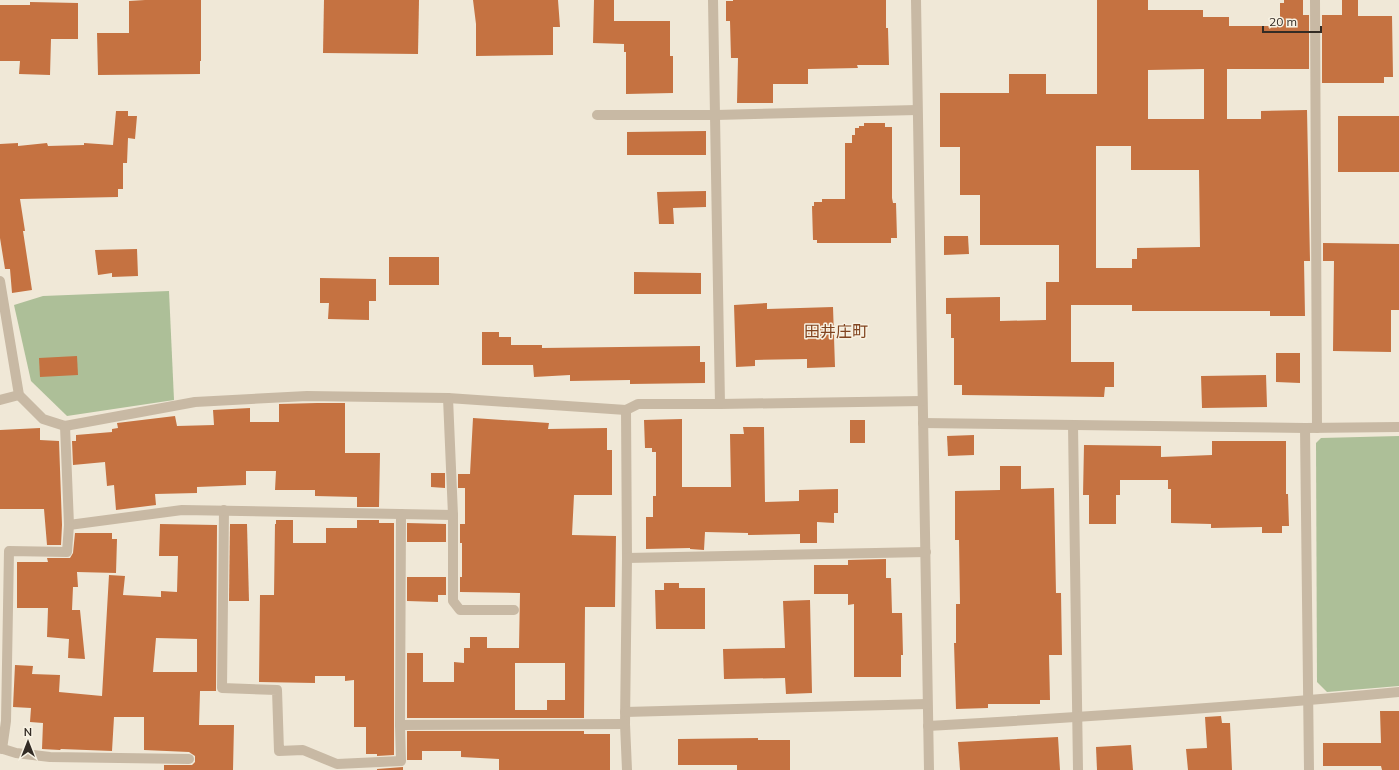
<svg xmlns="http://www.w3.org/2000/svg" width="1399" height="770" viewBox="0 0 1399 770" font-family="Mulish,'Noto Sans JP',sans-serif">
<rect width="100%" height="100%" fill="#f0e8d7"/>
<!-- green -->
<g fill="#adbf98">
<polygon points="169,291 174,400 67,416 31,381 14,305 43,296"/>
<polygon points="1399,436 1399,686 1327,692 1317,682 1316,443 1321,438"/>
</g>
<!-- building -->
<g fill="#c57241" fill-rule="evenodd">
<polygon points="145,0 201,0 201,61 200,61 200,74 98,75 97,33 129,33 129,1"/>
<polygon points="324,0 419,0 418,54 323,53"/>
<polygon points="473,0 558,0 560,27 553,27 553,55 476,56 476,24"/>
<polygon points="594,0 614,0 614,21 670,21 670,56 673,56 673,93 626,94 626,52 624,52 624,44 593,43"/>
<polygon points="733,0 886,0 886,28 888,28 889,65 857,65 858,68 808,69 808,84 773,84 773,103 737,103 738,58 731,58 730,21 726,21 726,1 733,1"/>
<path d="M 1097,0 L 1148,0 L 1148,10 L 1203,10 L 1203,17 L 1229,17 L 1229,26 L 1280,26 L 1280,3 L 1284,3 L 1284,0 L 1303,0 L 1303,15 L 1309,15 L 1309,69 L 1227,69 L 1227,119 L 1261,119 L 1261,111 L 1307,110 L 1310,261 L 1304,261 L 1305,316 L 1270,316 L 1270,311 L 1132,311 L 1132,305 L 1071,305 L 1071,362 L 1114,362 L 1114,387 L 1105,387 L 1104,397 L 962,395 L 962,385 L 954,385 L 954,338 L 951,338 L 951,314 L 946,314 L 946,298 L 1000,297 L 1000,321 L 1046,320 L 1046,282 L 1059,282 L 1059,245 L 980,245 L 980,195 L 960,195 L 960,147 L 940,147 L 940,93 L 1009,93 L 1009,74 L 1046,74 L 1046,94 L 1097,94 ZM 1204,69 L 1204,119 L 1148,119 L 1148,70 ZM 1096,146 L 1131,146 L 1131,170 L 1199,170 L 1200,247 L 1137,248 L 1137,259 L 1132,259 L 1132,268 L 1096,268 Z"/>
<polygon points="1342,0 1358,0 1358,16 1392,16 1393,77 1384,77 1384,83 1322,83 1322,15 1342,15"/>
<polygon points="30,2 78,3 78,39 51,39 50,75 19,74 20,61 0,61 0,5 30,5"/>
<polygon points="116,111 128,111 128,116 137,116 135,139 128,138 127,163 123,163 123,189 118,189 118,197 20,199 25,231 23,231 32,290 12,293 10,269 5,269 0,238 0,144 18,143 18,146 47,143 48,146 84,145 84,143 113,145"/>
<rect x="1338" y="116" width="61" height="56"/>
<polygon points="864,123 885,123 885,127 892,127 892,198 893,203 896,203 897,238 891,238 891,243 817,243 817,240 813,240 812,206 814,206 814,202 822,202 822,199 845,199 845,143 852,143 852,135 855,135 855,128 859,128 859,126 864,126"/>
<polygon points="706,131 706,155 627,155 627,132"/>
<polygon points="706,191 706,207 673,208 674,224 659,224 657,192"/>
<polygon points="944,236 968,236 969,254 944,255"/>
<polygon points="1323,243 1399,244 1399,310 1391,310 1391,352 1333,351 1334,261 1323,261"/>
<polygon points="137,249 138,276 112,277 112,273 98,275 95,250"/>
<rect x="389" y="257" width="50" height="28"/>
<polygon points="634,272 701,273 701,294 634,294"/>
<polygon points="320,278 376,279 376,301 369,301 369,320 328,319 329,303 320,303"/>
<polygon points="767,303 767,309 833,307 835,367 807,368 807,359 755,360 755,366 736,367 734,305"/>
<polygon points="482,332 499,332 499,337 511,337 511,345 542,345 542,348 700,346 700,362 705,362 705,383 630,384 630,380 570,381 570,375 534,377 533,365 482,365"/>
<polygon points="1276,353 1300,353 1300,383 1276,382"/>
<polygon points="77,356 78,375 40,377 39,358"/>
<polygon points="1266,375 1267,407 1202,408 1201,376"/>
<polygon points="317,403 345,403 345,453 380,453 379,507 357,507 357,497 315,496 315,490 275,490 276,471 246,471 246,485 197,487 197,493 155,494 156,505 116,510 114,485 107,486 105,462 73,465 72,441 76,441 76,435 112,432 112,429 118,428 117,423 175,416 177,426 214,425 213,410 250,408 250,422 279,422 279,404"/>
<path d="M 473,418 L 549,423 L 548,429 L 607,428 L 607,450 L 612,450 L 612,495 L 574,495 L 572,535 L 616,536 L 615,607 L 585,607 L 584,718 L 407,718 L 407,653 L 423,653 L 423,682 L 454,682 L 454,662 L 464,663 L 464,648 L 470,648 L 470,637 L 487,637 L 487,648 L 519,648 L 520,593 L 460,592 L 460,577 L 462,577 L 462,543 L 460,543 L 460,524 L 465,524 L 465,488 L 458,488 L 458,474 L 470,474 ZM 515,663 L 565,663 L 565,700 L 547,700 L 547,710 L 515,710 Z"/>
<polygon points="682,419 682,487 731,487 730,434 744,434 743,427 764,427 765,502 799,501 799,490 838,489 838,513 834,513 834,523 817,522 817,543 800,543 800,534 748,535 748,533 705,532 704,550 690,549 690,548 646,549 646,517 653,517 653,496 656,496 656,452 652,452 652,448 645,448 644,420"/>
<rect x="850" y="420" width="15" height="23"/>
<polygon points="40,428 40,440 59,441 62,525 61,545 47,545 44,509 0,509 0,430"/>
<polygon points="974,435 974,455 948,456 947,436"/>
<polygon points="1212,441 1286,441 1286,494 1288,494 1289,526 1282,526 1282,533 1262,533 1262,527 1211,528 1211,524 1171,523 1171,489 1168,489 1168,480 1120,480 1120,495 1116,495 1116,524 1089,524 1089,495 1083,495 1084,445 1161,446 1161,457 1212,455"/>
<polygon points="1000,466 1021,466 1021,489 1054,488 1056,593 1061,593 1062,655 1049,655 1050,700 1040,700 1040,704 988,704 988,708 956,709 954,643 956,643 956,604 960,604 959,540 955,540 955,491 1000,490"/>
<polygon points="431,473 445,473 445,488 431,487"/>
<polygon points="276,520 293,520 293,543 326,543 326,528 357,528 357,520 379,520 379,523 394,523 394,755 377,756 377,754 366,754 366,727 354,727 354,680 345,681 345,676 315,676 315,683 259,682 260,595 274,595 275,524 276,524"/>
<polygon points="407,523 446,524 446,542 407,542"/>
<path d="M 160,524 L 217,525 L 216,691 L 200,691 L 199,725 L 234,725 L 233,770 L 164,770 L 164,765 L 192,765 L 195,762 L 195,756 L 189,752 L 144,750 L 144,717 L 114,717 L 112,751 L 61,749 L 60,750 L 42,749 L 43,723 L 30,722 L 31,708 L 13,707 L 15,665 L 33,666 L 32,674 L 60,675 L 59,692 L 102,696 L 109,575 L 125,576 L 123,595 L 161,597 L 161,591 L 177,592 L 178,556 L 159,556 ZM 156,638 L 197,639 L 197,672 L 153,672 Z"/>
<polygon points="230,524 247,524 249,601 229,601"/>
<polygon points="75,533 112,533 112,539 117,539 116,573 77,572 78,587 73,587 72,610 80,610 85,659 68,658 69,639 47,637 48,608 17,608 17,562 48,562 47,558 70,558 73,553"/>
<polygon points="886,559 886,578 891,578 892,613 902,613 903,655 901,655 901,677 854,677 854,604 848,605 848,594 814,594 814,565 848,565 848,560"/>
<polygon points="407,577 446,577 446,595 438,595 438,602 407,601"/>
<polygon points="664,583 679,583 679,588 705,588 705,629 656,629 655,590 664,590"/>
<polygon points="810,600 812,693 786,694 785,678 724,679 723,649 785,648 783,601"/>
<polygon points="1380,711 1399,711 1399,770 1382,770 1381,766 1323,766 1323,743 1381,743"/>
<polygon points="1221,716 1222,723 1230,723 1232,770 1188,770 1186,749 1207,748 1205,717"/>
<polygon points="407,731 584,731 584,734 610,734 610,770 499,770 499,759 461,757 461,751 422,751 422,760 407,760"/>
<polygon points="1058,737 1060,770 960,770 958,742"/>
<polygon points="758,738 758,740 790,740 790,770 737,770 737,765 678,765 678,739"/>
<polygon points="1131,745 1133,770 1097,770 1096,747"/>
<polygon points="403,767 403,770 377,770 377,769"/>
</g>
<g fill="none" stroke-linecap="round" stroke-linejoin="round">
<!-- minor -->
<g stroke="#c8b9a4" stroke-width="10">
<polyline points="713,0 720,404"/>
<polyline points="916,0 929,770"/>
<polyline points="1315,0 1317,428"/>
<polyline points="597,115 716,115 917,110"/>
<polyline points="0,281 19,395 43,419 65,426 195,402 307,396 448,398 626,410 638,404 720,404 922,401"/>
<polyline points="0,400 19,395"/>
<polyline points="626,410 627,558 625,724 627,770"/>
<polyline points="923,423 1305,428 1399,427"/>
<polyline points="1073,425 1078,770"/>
<polyline points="1305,428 1309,770"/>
<polyline points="224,510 222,688 277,690 279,751 303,750 337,764 401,761 400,725 401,514"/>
<polyline points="453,515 453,601 460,610 514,610"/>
<polyline points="69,525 182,510 453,515 448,398"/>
<polyline points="627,558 926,552"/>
<polyline points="625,712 927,704"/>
<polyline points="400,725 625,724"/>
<path d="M 928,726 C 1085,717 1242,707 1399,692"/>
<polyline points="0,748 16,753 50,757 189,759"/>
<polyline points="2,749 6,721 9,551 67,552 69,525 65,426"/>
</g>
</g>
<g text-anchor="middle" stroke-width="3" stroke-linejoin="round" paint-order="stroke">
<!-- neighbourhood labels -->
<g font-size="16" fill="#814420" stroke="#f8f2e3">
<text x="836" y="337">田井庄町</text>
</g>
</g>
<!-- north arrow -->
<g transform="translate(28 742)" stroke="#f8f2e3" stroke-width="3" paint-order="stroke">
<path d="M0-3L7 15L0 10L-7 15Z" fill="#332c25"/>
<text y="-6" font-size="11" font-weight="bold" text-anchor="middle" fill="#332c25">N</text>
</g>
<!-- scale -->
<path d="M1263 26v6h58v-6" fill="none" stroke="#332c25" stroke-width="2"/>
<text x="1269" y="26" font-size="12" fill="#332c25" stroke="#f8f2e3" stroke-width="3" paint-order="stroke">20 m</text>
</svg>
